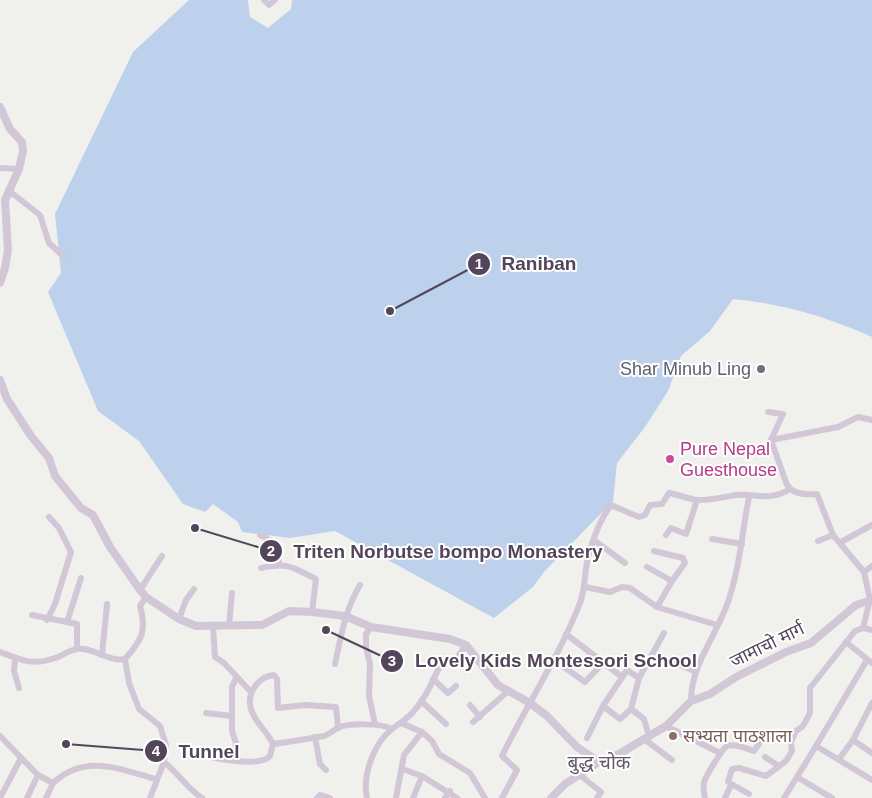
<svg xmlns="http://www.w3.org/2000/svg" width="872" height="798" viewBox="0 0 872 798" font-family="Arial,'Noto Sans Devanagari',sans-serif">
<rect width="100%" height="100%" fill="#f0f0ed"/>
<!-- green -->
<path fill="#bdd1ec" d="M 189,0 L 248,0 L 250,17 L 268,28 L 291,9 L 292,0 L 872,0 L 872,337 C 829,317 780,303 733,299 L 710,331 L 681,356 L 668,391 L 645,427 L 617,463 L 613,501 L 544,572 L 533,587 L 494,618 L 335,531 L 290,538 L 242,532 L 238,522 L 213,504 L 205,512 L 183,504 L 139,441 L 98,411 L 48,292 L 61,273 L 55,214 L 133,52 Z"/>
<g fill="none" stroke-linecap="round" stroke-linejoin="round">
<!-- minor -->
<g stroke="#d2c7d7" stroke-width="6">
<polyline points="264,0 269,5 275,0"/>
<polyline points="0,168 19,169"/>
<polyline points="8,190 40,215 49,243 64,257"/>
<path d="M 768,412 L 783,414 L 771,440 L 787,485 C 793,494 807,495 817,494 L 833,535 L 864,572 L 870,600 L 863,628 L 872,630"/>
<polyline points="771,440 838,427 858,417 872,420"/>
<path d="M 260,535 C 275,541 278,549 279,564"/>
<polyline points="666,535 671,528 686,534 697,500"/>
<polyline points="712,539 742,544"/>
<polyline points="595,541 625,563"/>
<polyline points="818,541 833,535"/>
<polyline points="841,542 872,525"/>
<polyline points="654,551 683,558 685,563 672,581"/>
<polyline points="647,567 672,581 657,607"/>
<path d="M 261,568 C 289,562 291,567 316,579 L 312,612"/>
<polyline points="864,572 872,566"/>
<polyline points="585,587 610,592 622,587 630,588 657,607 717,625"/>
<polyline points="140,590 162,556"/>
<polyline points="32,615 77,624 77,649"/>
<polyline points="179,619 186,600 194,589"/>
<polyline points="47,620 55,604 71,552 59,528 49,517"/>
<polyline points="67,622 81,578"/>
<polyline points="213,626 215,657 224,663 251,692"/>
<polyline points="229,626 232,593"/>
<polyline points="371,627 366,634 366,647 370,664 369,696 375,724"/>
<polyline points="566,634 622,677"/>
<polyline points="846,642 872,663"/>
<path d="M 0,652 C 21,660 32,666 55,658 C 62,656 69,650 77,649 C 93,647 108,662 125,659 C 142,640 147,631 140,606 L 146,597"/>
<polyline points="102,655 107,604"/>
<polyline points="125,659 129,683 139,709 160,726 166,745 164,762 150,798"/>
<polyline points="15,660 14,671 19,688"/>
<polyline points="554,660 585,682 603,663"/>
<polyline points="670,660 696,672"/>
<path d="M 335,664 C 341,636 345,610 360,585"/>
<polyline points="433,679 448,693 456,686"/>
<polyline points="421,701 446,724"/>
<path d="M 691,701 C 691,664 717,635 728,602 C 740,567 742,532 749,497"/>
<polyline points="470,705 480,717"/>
<polyline points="603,706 620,719 631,709 639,678 664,633"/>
<polyline points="631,709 644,719 649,736"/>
<polyline points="206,713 232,716 232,731 236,743 234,760"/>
<polyline points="232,716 232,687 236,678"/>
<polyline points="473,722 507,692"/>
<polyline points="666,726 720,753"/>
<polyline points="422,732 432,741 439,754 470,773 485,798"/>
<path d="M 0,736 L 38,775 L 53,783 C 85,753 119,769 156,779"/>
<polyline points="315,737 320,764 326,770"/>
<polyline points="587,738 603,706 627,670 639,678"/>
<polyline points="644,739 672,760"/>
<polyline points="853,740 872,753"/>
<path d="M 273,744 C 291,742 307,739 324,736 C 330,734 333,730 338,728 C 347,723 383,723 391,729"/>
<polyline points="816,746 867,660"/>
<path d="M 199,754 C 214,758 259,768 270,756 L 273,744 C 268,733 258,725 253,714 C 244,697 256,677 274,675 L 277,679 L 278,708 L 305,705 L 336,707 L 338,728"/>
<polyline points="765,757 779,766"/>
<polyline points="839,759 853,740 872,703"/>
<path d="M 164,762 C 178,773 187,788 202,798"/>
<polyline points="402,769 422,776 457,798"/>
<polyline points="581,776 601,792 597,798"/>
<polyline points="797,777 816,746 872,780"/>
<polyline points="749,794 728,782 732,769 739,768 766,776 786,761 792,751 791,742 796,731 803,726 810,713 810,688 855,631 863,628"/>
<polyline points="0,798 21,758"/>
<polyline points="27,798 38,775"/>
<polyline points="46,798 53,783"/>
<polyline points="317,798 320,795 330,798"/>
<path d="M 367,798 C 362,775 374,743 392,729 C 400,723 407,719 413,712 C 427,697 433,679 442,662 L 446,659 L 454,662 L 466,645"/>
<polyline points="396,798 404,755 422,732 401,723"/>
<polyline points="413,798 422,776"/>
<polyline points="445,798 450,791"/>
<path d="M 502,798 L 517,770 L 502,756 C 527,704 559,657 580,603 C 586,587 584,570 589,554 C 593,539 601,518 611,505 L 639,517 L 645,515 L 650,505 L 662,504 L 669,493 C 678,495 687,498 696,500 C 708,501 724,497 736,495 C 755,493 770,502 790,489"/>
<path d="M 705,798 C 704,793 703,787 704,782 C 706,776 722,749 727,746 C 736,743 747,749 754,751 L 765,735"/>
<polyline points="725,798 731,785"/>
<polyline points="784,798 797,777 832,798"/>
</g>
<!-- tertiary -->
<g stroke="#d2c7d7" stroke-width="8">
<polyline points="0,107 10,129 22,142 23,151 19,169 5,200 8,250 5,268 0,283"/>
<polyline points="0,380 7,399 31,436 49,458 55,476 81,508 93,515 110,547 140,590 146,597 179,619 196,626 262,625 289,611 312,612 345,616 371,627 450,639 466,645 498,685 530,703 547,716 577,747 599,762"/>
<polyline points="551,798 565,784 599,762 619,754 666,726 691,701 710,694 736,677 786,652 811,643 856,605 872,600"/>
</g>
</g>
<!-- markers -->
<circle fill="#6b7280" stroke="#fff" stroke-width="2" cx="761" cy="369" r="5"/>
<circle fill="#d1479c" stroke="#fff" stroke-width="2" cx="670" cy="459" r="5"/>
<circle fill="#8d6e63" stroke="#fff" stroke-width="2" cx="673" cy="736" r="5"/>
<g text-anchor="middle" stroke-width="4" stroke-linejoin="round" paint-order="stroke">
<!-- worship labels -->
<g font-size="18" fill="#5b616d" stroke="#fff" text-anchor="end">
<text x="751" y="375">Shar Minub Ling</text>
</g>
<!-- hotel labels -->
<g font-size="18" fill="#b23c85" stroke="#fff" text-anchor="start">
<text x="680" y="455">Pure Nepal<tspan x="680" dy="21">Guesthouse</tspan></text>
</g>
<!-- street labels -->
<g font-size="18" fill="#53465a" stroke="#fff">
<text transform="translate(767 645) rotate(-26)" y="6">जामाचो मार्ग</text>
</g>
<!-- education labels -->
<g font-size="18" fill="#785e54" stroke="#fff" text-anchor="start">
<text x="683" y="742">सभ्यता पाठशाला</text>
</g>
<!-- neighbourhood labels -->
<g font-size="19" fill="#605a62" stroke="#fff">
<text x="599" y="769">बुद्ध चोक</text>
</g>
</g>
<!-- callouts -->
<path fill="none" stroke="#53465a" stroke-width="2" d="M390 311L479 264M195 528L271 551M326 630L392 661M66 744L156 751"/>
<g fill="#53465a" stroke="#fff" stroke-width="2">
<circle cx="390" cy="311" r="5"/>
<circle cx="195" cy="528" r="5"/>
<circle cx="326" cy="630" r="5"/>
<circle cx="66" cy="744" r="5"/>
<circle cx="479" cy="264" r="12"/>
<circle cx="271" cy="551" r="12"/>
<circle cx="392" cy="661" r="12"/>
<circle cx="156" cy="751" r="12"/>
</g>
<g font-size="15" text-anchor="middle" font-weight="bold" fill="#fff">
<text x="479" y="269">1</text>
<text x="271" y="556">2</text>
<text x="392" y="666">3</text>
<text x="156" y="756">4</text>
</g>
<g font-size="19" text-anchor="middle" font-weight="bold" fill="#53465a" stroke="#fff" stroke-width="4" stroke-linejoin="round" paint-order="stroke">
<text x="539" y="270">Raniban</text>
<text x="448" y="558">Triten Norbutse bompo Monastery</text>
<text x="556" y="667">Lovely Kids Montessori School</text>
<text x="209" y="758">Tunnel</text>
</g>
</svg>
